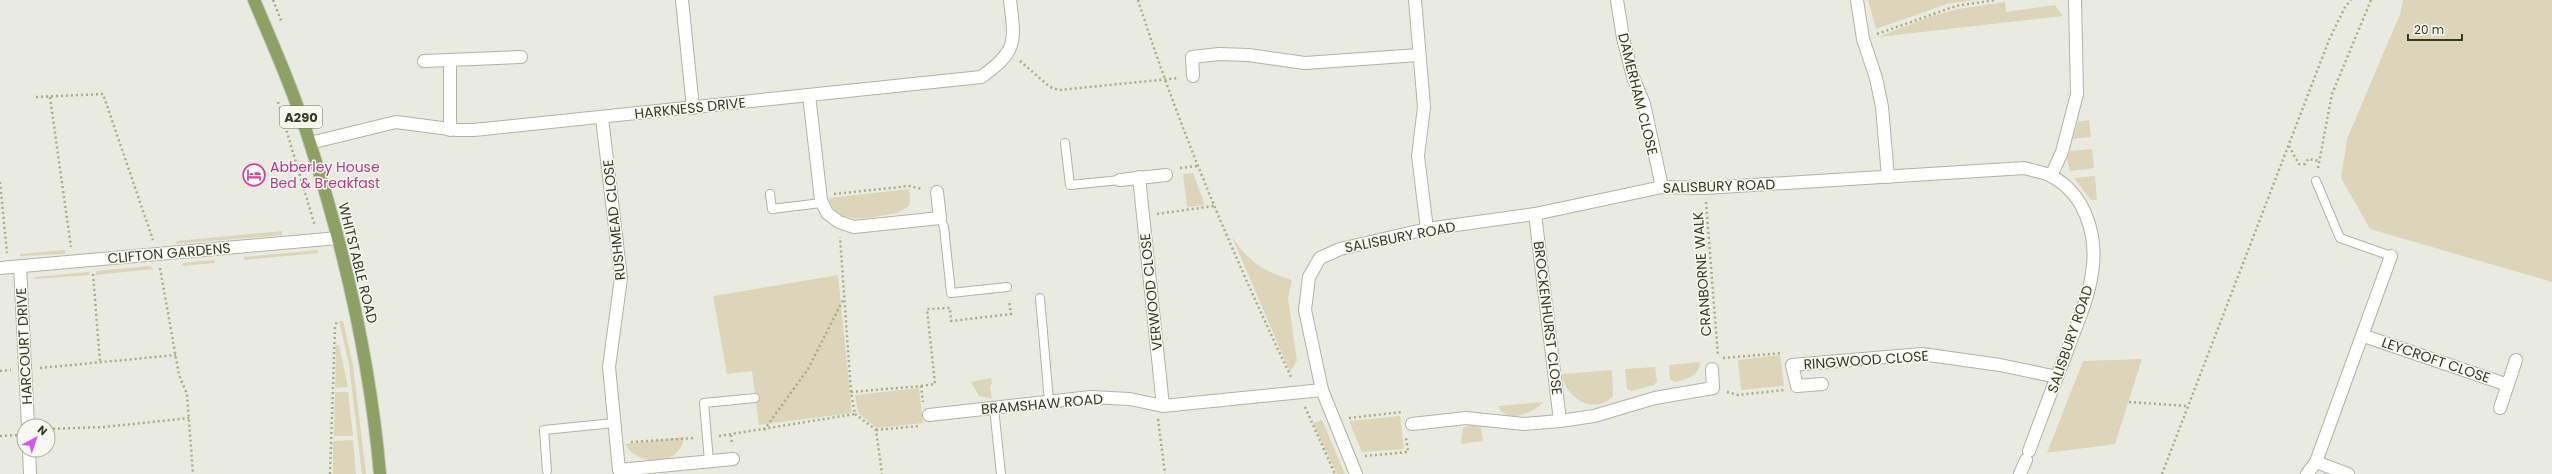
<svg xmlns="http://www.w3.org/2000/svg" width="2552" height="474" viewBox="0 0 2552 474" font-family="Poppins,sans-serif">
<rect width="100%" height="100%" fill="#eaebe0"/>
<!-- green -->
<g fill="#dcd5b9">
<polygon points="1868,0 1974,0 1947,4 1876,29"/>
<polygon points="2403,0 2552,0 2552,282 2370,229 2341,178 2347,139 2400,14"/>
<polygon points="2005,2 2006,12 2055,5 2063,16 1878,37 1932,16 1958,9"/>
<polygon points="2089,120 2091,137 2073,139 2078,122"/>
<polygon points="2092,149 2094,168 2070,171 2067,159 2070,151"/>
<polygon points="1193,173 1205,205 1187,207 1183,174"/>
<polygon points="2095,176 2097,200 2091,200 2074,178"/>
<path d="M 909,189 L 910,200 L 909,206 L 898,213 C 875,216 836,229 829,198 Z"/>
<polygon points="282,231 282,235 176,244 176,241"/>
<path d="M 1232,237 C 1250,263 1263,271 1292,280 L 1288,298 L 1297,361 L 1290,372 Z"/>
<polygon points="65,250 65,254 20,256 20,254"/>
<polygon points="318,250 318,253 244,260 244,257"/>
<polygon points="215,260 215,263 182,266 182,263"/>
<polygon points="149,266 154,269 96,275 96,271"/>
<polygon points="89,272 90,275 34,279 34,277"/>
<polygon points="838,275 852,413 759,425 752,371 727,374 713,296"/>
<polygon points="339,321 343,321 353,365 366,474 362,474 349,365"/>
<polygon points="336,345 339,345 348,387 335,388"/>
<polygon points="1780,355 1784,386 1741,390 1738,360"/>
<polygon points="2142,359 2115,444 2047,453 2083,361"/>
<path d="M 1700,362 C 1699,377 1687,379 1675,382 L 1670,379 L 1669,365 Z"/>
<polygon points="1655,367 1657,381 1654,385 1631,391 1627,389 1625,369"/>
<path d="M 1612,370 L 1613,396 C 1594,416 1565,398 1562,374 Z"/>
<polygon points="991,378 992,383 990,387 992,399 979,396 971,382"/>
<polygon points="919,388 923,423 877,428 858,413 855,395"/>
<polygon points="335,392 348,392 353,436 334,436"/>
<path d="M 1543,402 C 1534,413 1506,425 1498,406 Z"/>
<polygon points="1400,416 1404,449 1362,452 1349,421"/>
<polygon points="1322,420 1345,474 1337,474 1313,423"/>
<polygon points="1470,425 1481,427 1483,441 1461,444 1463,428"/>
<path d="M 684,437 C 681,466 638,468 625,444 Z"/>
<polygon points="353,440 356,474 333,474 333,441"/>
</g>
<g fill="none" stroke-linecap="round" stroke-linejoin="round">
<!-- lane casing -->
<g stroke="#b0b3a3" stroke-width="10">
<g id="lane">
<polyline points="1065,143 1070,185 1120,180"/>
<polyline points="2316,181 2340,238 2391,256"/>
<polyline points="770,194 772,209 821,203"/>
<polyline points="940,218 944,227 951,293 1007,287"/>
<polyline points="1040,298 1049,401"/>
<polyline points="994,408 1001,474"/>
<polyline points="709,461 704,403 755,398"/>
<polyline points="547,471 544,430 614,423"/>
</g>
</g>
<!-- street casing -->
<g stroke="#b0b3a3" stroke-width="14">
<g id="street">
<polyline points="682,0 693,108"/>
<polyline points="1415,0 1424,107 1418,156 1427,229"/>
<polyline points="1617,0 1623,38 1633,77 1644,104 1662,187"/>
<polyline points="1857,0 1863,39 1876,78 1882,107 1888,177"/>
<polyline points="450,60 450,130"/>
<polyline points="424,61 521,57"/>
<polyline points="1193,76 1192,57 1219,54 1248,55 1305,63 1419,55"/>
<polyline points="809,95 821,200 827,213 839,222 854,227 940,218 937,192"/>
<polyline points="602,118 621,278 609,367 619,470 733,459"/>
<path d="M 310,143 L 396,122 L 457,130 L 474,130 L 981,77 C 1018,51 1015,42 1010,0"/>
<polyline points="2051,176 2062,152 2077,94 2075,0"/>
<polyline points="1139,177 1163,406"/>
<polyline points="1120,180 1166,175"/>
<polyline points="1535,214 1560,421"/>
<polyline points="20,266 28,426"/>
<polyline points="0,268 338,238"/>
<polyline points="2364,336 2508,385"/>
<polyline points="1822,384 1797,386 1792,365 1922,354 2000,365 2057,377"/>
<polyline points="2500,408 2516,360"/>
<polyline points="929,415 1091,397 1130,399 1163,406 1322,390"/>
<polyline points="1412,424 1466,418 1524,424 1560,421 1594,416 1655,398 1713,388 1712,369"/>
<polyline points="29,450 30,474"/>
<polyline points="2316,462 2348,474"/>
<path d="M 1356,474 L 1322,390 L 1305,310 L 1309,277 L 1320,258 L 1340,249 L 1427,229 L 1535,214 L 1662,187 L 1705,188 L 2025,168 C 2033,171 2044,172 2051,176 C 2086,194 2098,237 2092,273 C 2088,301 2075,328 2066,354 C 2053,386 2041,419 2029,451"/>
<polyline points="2020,474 2026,460"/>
<polyline points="2307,474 2316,462 2391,256"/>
</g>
</g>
<!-- primary casing -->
<g stroke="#c6c8c1" stroke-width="14">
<path id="primary" d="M 254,0 C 274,47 295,95 310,143 C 345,251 370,361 380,474"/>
</g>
<!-- path -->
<g stroke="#a4ae81" stroke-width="2.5" stroke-dasharray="2 3" stroke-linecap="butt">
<polyline points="273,0 282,23"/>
<path d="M 1138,0 C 1180,131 1233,255 1292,379"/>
<polyline points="1877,34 1956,6 1996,0"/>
<polyline points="1020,61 1050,87 1059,90 1178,78"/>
<polyline points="36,97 103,94 153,240"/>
<polyline points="50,97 71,247"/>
<polyline points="278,102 315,226"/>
<polyline points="2289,146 2299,164 2305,164 2308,159 2320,161"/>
<polyline points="1180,168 1197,166"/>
<polyline points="2318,168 2332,94 2371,0"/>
<polyline points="0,182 7,253"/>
<polyline points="834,194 909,186 923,189"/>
<polyline points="1706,202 1718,356"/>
<polyline points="1157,214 1214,206"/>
<polyline points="160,268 179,375 187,394 193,474"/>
<polyline points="93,274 100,362"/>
<polyline points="1723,358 1783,353"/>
<polyline points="40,368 176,355"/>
<polyline points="0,371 11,370"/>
<polyline points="921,386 935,384 927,309 950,308 951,321 1011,314 1009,300"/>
<polyline points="851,392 921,386 923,402"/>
<polyline points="1727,392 1738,395 1784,390"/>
<polyline points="2129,402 2187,406"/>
<polyline points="1305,407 1335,474"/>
<polyline points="855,414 876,430 882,474"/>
<polyline points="1349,418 1402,412"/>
<polyline points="1158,419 1165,474"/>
<polyline points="48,429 104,427 189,418"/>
<polyline points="764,430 808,369 843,300"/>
<polyline points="876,430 920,426"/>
<polyline points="731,435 732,445"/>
<polyline points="0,436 18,435"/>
<polyline points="719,436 855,414 851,392 840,237"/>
<polyline points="631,442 694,438"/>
<polyline points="1365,456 1408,452 1406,437"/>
<polyline points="330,474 335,327 337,321"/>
<polyline points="2162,474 2329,40 2345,7 2351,0"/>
</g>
<!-- lane -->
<use href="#lane" stroke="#fff" stroke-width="8"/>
<!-- street -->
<use href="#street" stroke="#fff" stroke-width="12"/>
<!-- primary -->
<use href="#primary" stroke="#8fa065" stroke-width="12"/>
</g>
<!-- icons -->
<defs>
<g id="hotel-ring" transform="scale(1.15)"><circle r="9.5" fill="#f7f8f1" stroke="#d1479c" stroke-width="1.5"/><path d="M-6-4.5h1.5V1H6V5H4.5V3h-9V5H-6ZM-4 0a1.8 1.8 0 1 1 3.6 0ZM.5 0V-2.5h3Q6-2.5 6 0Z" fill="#d1479c"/></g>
</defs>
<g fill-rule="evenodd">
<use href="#hotel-ring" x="254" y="175"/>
</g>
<g text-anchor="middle" stroke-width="3" stroke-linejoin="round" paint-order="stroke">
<!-- shield labels -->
<rect fill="#f7f8f1" stroke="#6e745f" stroke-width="1" x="280" y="106" width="42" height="22" rx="3"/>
<g font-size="13" font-weight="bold" fill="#343b21">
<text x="301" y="122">A290</text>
</g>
<!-- street labels -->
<g font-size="14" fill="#343b21" stroke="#f7f8f1">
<text transform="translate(1638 94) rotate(76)" y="5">DAMERHAM CLOSE</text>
<text transform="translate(690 108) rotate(-6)" y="5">HARKNESS DRIVE</text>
<text transform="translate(1719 186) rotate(-2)" y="5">SALISBURY ROAD</text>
<text transform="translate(614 220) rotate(-96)" y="5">RUSHMEAD CLOSE</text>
<text transform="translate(1400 237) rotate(-11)" y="5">SALISBURY ROAD</text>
<text transform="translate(169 253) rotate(-5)" y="5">CLIFTON GARDENS</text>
<text transform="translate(358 263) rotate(76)" y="5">WHITSTABLE ROAD</text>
<text transform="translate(1702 274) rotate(-94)" y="5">CRANBORNE WALK</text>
<text transform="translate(1151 292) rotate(-96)" y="5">VERWOOD CLOSE</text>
<text transform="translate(1548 318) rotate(83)" y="5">BROCKENHURST CLOSE</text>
<text transform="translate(2070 339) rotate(-71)" y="5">SALISBURY ROAD</text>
<text transform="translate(24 346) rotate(-93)" y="5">HARCOURT DRIVE</text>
<text transform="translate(1866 360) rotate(-4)" y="5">RINGWOOD CLOSE</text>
<text transform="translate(2436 360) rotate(19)" y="5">LEYCROFT CLOSE</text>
<text transform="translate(1042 404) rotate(-5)" y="5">BRAMSHAW ROAD</text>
</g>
<!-- hotel labels -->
<g font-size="14" fill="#b23c85" stroke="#f7f8f1" text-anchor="start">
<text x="270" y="172">Abberley House<tspan x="270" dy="16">Bed &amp; Breakfast</tspan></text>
</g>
</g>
<!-- north arrow -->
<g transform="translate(36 438) rotate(40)"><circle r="19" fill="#f7f8f1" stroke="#a9ac9e"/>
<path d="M0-3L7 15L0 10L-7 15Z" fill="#d05af0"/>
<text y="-6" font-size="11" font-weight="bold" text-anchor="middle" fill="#343b21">N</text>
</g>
<!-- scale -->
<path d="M2408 34v6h54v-6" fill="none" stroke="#343b21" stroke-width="2"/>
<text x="2414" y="34" font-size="12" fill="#343b21" stroke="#f7f8f1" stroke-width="3" paint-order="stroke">20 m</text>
</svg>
